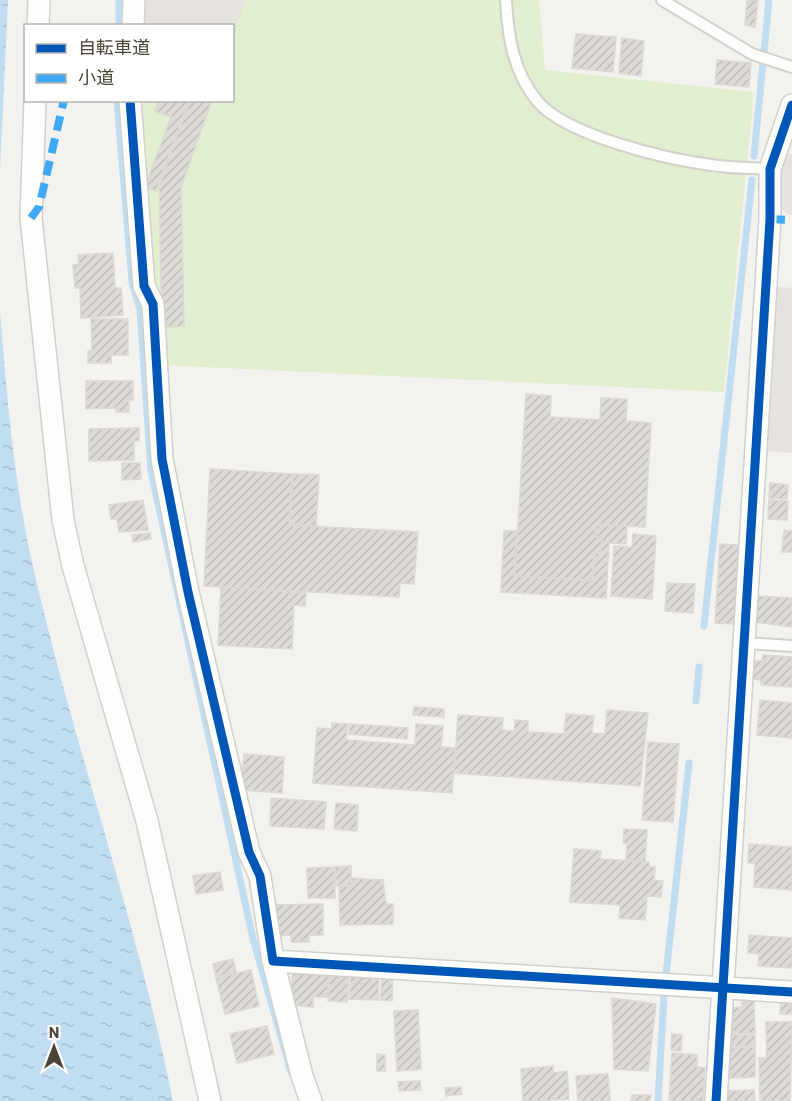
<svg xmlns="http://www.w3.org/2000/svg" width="792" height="1101" viewBox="0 0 792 1101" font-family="Barlow,'Noto Sans JP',sans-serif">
<defs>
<pattern id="water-ripples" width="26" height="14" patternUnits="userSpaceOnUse" patternTransform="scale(1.5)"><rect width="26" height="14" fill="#c0ddf1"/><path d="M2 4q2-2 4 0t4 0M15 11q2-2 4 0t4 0" fill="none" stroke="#a6bfcf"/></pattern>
<pattern id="building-hatch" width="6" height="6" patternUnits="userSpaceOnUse" patternTransform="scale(1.5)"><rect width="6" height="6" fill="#dedbd6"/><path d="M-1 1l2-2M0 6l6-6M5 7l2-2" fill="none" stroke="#c0bdb8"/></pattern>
</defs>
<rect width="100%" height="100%" fill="#f4f2ee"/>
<!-- pitch -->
<polygon fill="#e1eecf" points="140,0 539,0 545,70 754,92 724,392 160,365 149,282 135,101 232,100 232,26 139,25"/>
<!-- parking -->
<g fill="#e6e3df">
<polygon points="145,0 246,0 233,37 232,26 190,23 189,25 144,25"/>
<polygon points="784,153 792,154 792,215 788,215 779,206 780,166"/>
<polygon points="772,286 792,288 792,453 764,451"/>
</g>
<!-- water -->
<g fill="url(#water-ripples)">
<polygon points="0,0 8,0 0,171"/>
<path d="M 0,311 C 7,398 14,486 34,571 C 75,749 137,922 173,1101 L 0,1101 Z"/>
</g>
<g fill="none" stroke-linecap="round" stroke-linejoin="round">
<!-- stream -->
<g stroke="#c0ddf1" stroke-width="7">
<polyline points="119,26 119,0"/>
<polyline points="117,100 132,283 140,309 151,471 253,939 291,1072"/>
<polyline points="754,156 769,0"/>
<polyline points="704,626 752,180"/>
<polyline points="696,701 699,667"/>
<polyline points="666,975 689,763"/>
<polyline points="658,1101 664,995"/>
</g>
</g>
<!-- building -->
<g fill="url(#building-hatch)" stroke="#dcd9d4" stroke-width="1.5">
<polygon points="747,0 758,0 755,27 745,25"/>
<polygon points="576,34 616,37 613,72 572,68"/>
<polygon points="622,38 644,41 641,76 619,73"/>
<polygon points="717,60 751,63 749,87 715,84"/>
<polygon points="159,100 189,100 156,191 145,187 171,117 155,111"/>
<polygon points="190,100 212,100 181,187 184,326 162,327 159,187"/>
<polygon points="113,253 115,288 121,288 123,315 81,318 80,288 75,288 73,265 79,264 78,255"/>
<polygon points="91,319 128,319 128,355 111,355 111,363 88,363 88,351 92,351"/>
<polygon points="86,381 133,381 133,400 129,400 129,412 116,412 116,408 86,409"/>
<polygon points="526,394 551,396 550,417 600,420 601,398 627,399 626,421 651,423 645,527 596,524 595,537 602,537 601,553 594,553 592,580 515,576"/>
<polygon points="139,428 139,441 134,441 134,460 89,461 89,429"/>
<polygon points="122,463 140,463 141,479 122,480"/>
<polygon points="210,469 292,474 289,525 418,532 414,584 400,583 399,597 204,586"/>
<polygon points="293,474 319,475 316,526 290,524"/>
<polygon points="770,483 788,485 787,499 769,498"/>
<polygon points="143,500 148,530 119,532 117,519 111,519 109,505"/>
<polygon points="769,500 788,501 787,520 768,519"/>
<polygon points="596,525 627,526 626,544 609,543 606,598 501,592 504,531 517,531 514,576 593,581 595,553 601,554 602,537 596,536"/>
<polygon points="784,530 792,531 792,552 782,552"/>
<polygon points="150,533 151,539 133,542 132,535"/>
<polygon points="633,534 656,536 652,599 611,596 614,546 632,547"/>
<polygon points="720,544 739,545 734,624 715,623"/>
<polygon points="667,583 695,584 693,613 665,611"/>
<polygon points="221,587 306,593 305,606 294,605 292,649 218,645"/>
<polygon points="756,596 792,598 792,627 755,622"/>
<polygon points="763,655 792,657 792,687 761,685 761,680 752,679 753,661 762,661"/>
<polygon points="760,700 792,703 792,738 757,735"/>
<polygon points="414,707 444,709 444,717 413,715"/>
<polygon points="607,710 648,713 640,786 454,773 458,715 503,718 502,730 514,731 515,720 528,721 528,732 564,734 566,714 594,716 592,733 605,734"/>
<polygon points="332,723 348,724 346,740 415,745 416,724 443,726 441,747 455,748 452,793 313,783 317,728 332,729"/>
<polygon points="350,724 408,728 407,739 349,734"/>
<polygon points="648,742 679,744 673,822 642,820"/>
<polygon points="244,754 284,757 282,793 241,790"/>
<polygon points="271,798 326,802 324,829 270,826"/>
<polygon points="336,803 358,805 357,831 334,829"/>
<polygon points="624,829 647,830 645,861 626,860 627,843 623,843"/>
<polygon points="749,844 792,847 792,890 754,887 755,863 748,863"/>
<polygon points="574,849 601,851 600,859 649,862 649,867 655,867 654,880 663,881 661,897 647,896 645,920 619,918 620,905 570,902"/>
<polygon points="351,866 351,885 336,886 335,867"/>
<polygon points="334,867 335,898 308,898 307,868"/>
<polygon points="220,872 223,890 196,894 193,876"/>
<polygon points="352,878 383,880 386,904 393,904 393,924 340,925 339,886 352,886"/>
<polygon points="323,904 323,935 309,935 309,942 291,942 291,935 278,936 277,905"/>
<polygon points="749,935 792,938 792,968 758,966 759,954 748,953"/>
<polygon points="233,959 236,972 216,977 213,964"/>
<polygon points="293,969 329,972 327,997 313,997 313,1007 290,1005"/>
<polygon points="251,970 259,1006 225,1014 216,978"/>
<polygon points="330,972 349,973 347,1002 328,1001"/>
<polygon points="351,973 379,975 378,1000 349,999"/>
<polygon points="382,978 393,979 392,1001 380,1000"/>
<polygon points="781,996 792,996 792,1014 780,1014"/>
<polygon points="612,998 656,1004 648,1071 614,1069"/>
<polygon points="754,1001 755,1033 733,1034 732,1008 742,1007 742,1002"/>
<polygon points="418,1010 421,1069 397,1071 394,1011"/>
<polygon points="766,1022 792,1022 790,1101 760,1101 759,1058 767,1058"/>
<polygon points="267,1026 274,1054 237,1063 230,1034"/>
<polygon points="672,1034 682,1035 681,1051 671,1050"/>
<polygon points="731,1035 755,1035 755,1046 732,1046"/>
<polygon points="755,1047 755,1077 730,1078 729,1048"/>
<polygon points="672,1053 697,1055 697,1067 705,1068 703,1101 669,1101"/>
<polygon points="377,1054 385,1055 385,1071 377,1071"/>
<polygon points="553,1066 553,1073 567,1071 569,1099 523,1101 521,1069"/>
<polygon points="608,1074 610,1101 578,1101 576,1076"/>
<polygon points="420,1081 421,1090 399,1091 398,1082"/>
<polygon points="461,1087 462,1094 446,1096 445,1088"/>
<polygon points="754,1090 755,1101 727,1101 727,1091"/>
<polygon points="632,1095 651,1095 650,1101 631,1101"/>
</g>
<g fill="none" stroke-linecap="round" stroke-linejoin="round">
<!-- service casing -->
<g stroke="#d2d0cb" stroke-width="14">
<g id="service">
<path d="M 506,0 C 508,37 513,72 538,102 C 568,136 666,159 711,165 C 731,168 751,168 770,169"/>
<polyline points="662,0 752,54 792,67"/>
<polyline points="745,643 792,646"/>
</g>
</g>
<!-- minor casing -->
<g stroke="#d2d0cb" stroke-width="24">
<g id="minor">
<polyline points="38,26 39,0"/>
<polyline points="133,26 134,0"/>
<polyline points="35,100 31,218 63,520 73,566 147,821 210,1101"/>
<polyline points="130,100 144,286 153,304 162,459 188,592 249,852 260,876 273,961 792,992"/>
<polyline points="273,961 302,1076 311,1101"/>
<polyline points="716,1101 770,219 770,169 792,105"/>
</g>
</g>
<!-- service -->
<use href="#service" stroke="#fdfdfc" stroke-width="10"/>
<!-- minor -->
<use href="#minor" stroke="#fdfdfc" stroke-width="21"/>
<!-- quiet -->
<g stroke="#3fa9f5" stroke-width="8" stroke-dasharray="15 8" stroke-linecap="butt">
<polyline points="31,218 39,207 64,100"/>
<polyline points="770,219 792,220"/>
</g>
<!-- cycleway casing -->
<g stroke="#fff" stroke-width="13">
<g id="cycleway">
<polyline points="130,100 144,286 153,304 162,459 188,592 249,852 260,876 273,961 792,992"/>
<polyline points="716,1101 770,219 770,169 792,105"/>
</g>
</g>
<!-- cycleway -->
<use href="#cycleway" stroke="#0057b8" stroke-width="9"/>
</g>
<!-- legend -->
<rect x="24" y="24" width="210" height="78" fill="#ffffff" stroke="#b7b4b0" stroke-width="1.5"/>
<rect x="36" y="44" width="30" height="9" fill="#0057b8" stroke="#b7b4b0" stroke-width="1.5"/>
<text x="78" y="54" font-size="18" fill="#4b4439">自転車道</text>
<rect x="36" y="74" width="30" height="9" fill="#3fa9f5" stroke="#b7b4b0" stroke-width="1.5"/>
<text x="78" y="84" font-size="18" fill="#4b4439">小道</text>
<!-- north arrow -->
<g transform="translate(54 1047)" stroke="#ffffff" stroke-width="4.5" paint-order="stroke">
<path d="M0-4.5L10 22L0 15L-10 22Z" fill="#4b4439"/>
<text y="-9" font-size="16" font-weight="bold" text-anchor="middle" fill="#4b4439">N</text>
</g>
</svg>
